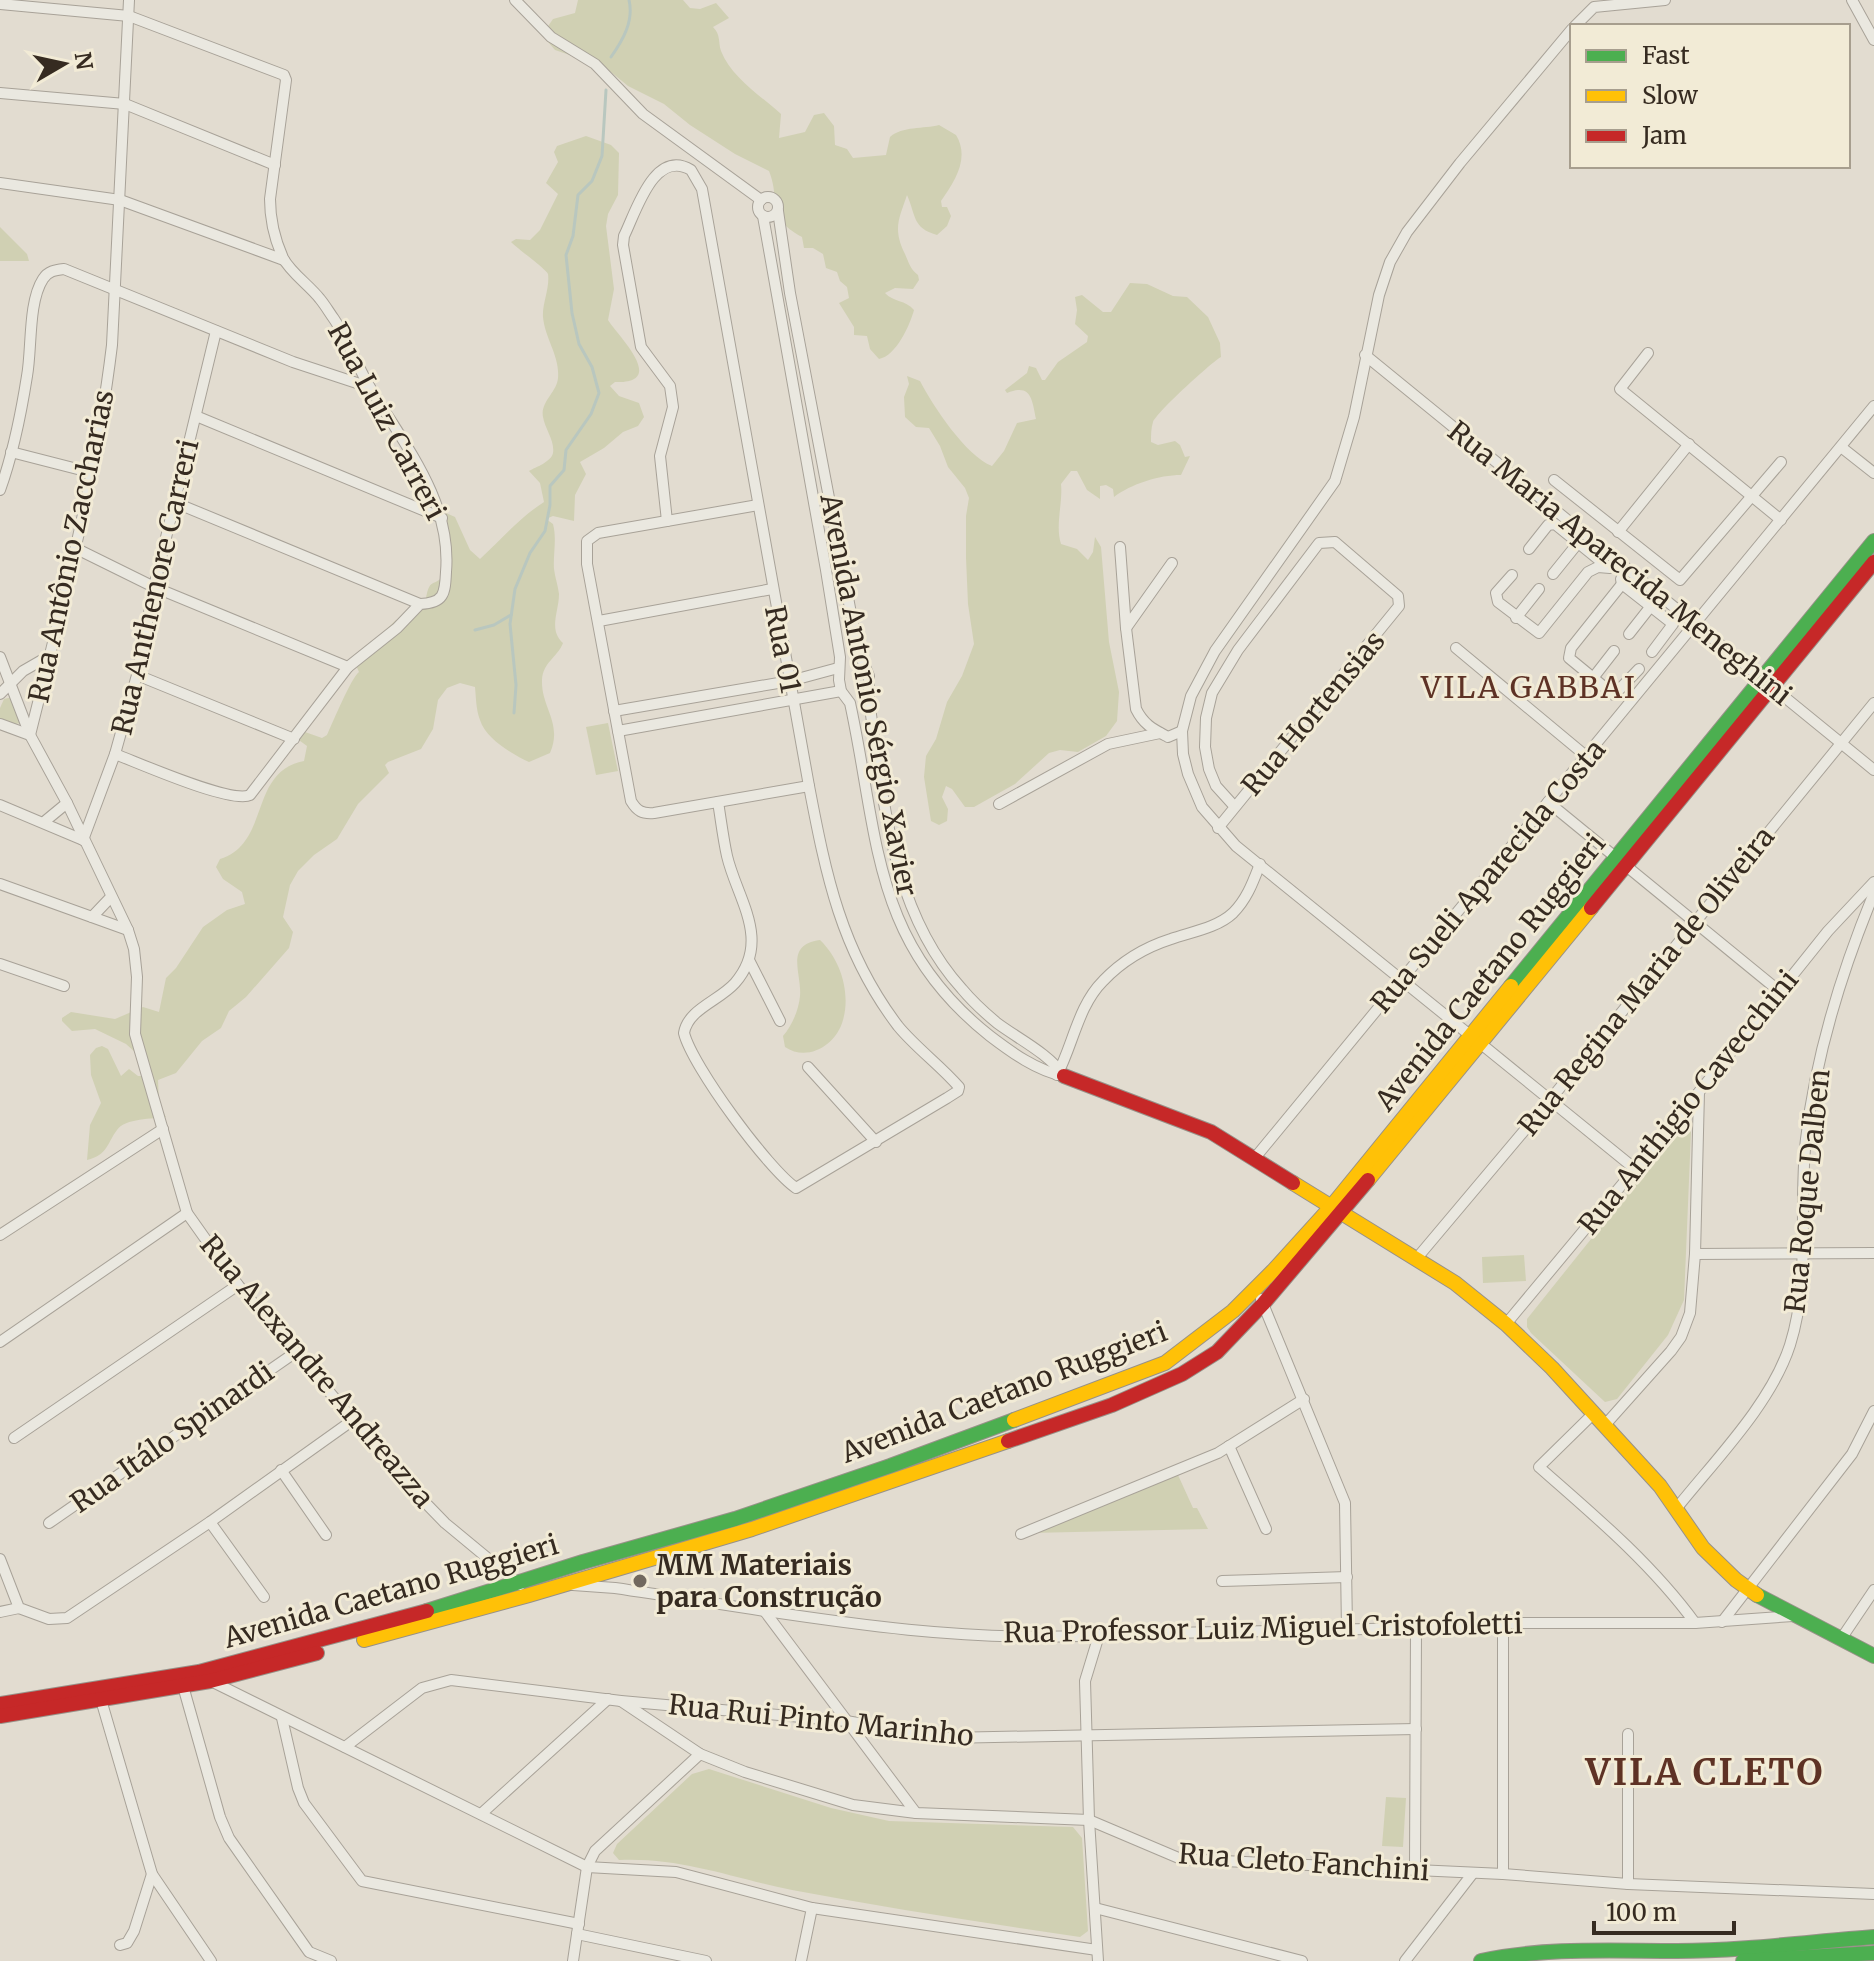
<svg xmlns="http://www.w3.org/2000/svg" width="1874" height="1961" viewBox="0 0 1874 1961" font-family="Merriweather,serif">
<rect width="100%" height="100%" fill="#e2dcd0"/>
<!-- green -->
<g fill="#d0d0b3">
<path d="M 578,0 L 683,0 L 690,8 L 700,9 L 716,3 L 729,18 L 713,27 C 721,35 718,42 721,51 C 731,77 761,96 781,114 L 779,138 L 805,132 L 814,115 L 824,113 L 834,126 L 835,145 L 847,149 L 853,158 L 886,155 L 890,137 C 902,126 924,129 939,125 L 956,135 C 970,158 955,181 941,201 L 942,207 L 947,207 L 951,216 L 947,226 L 937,235 C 912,228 916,215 907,195 C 899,219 893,228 904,252 C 909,262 909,268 918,275 L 919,280 L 913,289 L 895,288 L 885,293 C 893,302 906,300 914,310 C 910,325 896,356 879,359 L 870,349 L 867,336 L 854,335 L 854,327 L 839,303 L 849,298 L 847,287 L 840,281 L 837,272 L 826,268 L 823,254 L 813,248 L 804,248 L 802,237 C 763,215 782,204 769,171 L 735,154 L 690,125 L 664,104 L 628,86 L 605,67 L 555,50 L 542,35 L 553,19 L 575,13 Z"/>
<path d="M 586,136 L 611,145 L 619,153 L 618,195 L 608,214 L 606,226 L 614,289 L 608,320 C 617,335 669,384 615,382 L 610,386 L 619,396 L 639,403 L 644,417 L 638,426 L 623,432 L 604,448 L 580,462 L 586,474 L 575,495 L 574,521 L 553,516 L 546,519 L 553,524 C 557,539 553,554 554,569 C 555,577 558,586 559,594 C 559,612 548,629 563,643 C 557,658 543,662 542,680 C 541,708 563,723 550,753 L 529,762 C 512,754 486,739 480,720 C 476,710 476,697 475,687 L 460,683 L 447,688 L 438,700 L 433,729 L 421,749 L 388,762 L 385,765 L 389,773 L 358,804 L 337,839 L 314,855 L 298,871 L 290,885 L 283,917 L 293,932 L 289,948 L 246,997 L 229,1011 L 221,1028 L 202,1041 L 176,1073 L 158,1080 L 159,1104 L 166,1117 C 153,1119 125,1118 117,1130 C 107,1143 108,1155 87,1160 L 90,1125 L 101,1103 L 91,1075 L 90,1055 L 96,1048 L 102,1046 L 108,1049 L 121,1076 L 129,1069 L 138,1076 L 143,1076 L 136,1053 L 126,1044 L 95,1029 L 72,1031 L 62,1021 L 62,1018 L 71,1012 L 115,1019 L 143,1007 L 159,1012 L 166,978 L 176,968 L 203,927 L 227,910 L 245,904 L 242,892 L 223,879 L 216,867 L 220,859 C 271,843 248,772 304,761 L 307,746 L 296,738 L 296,733 L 305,732 L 322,738 L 327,735 C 333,722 351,678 359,672 L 354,661 L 396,620 L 419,612 L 425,606 C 429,572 434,591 446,572 L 441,557 L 441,515 L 446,513 L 455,517 L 470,550 L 480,559 C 502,539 519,518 544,502 L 540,483 L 529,471 C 536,467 551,462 553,453 C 555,441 545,429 543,417 C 540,402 557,392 558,378 C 560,356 545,339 543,317 C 542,304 550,288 548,274 C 546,269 518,249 511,242 L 516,239 L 530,240 L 540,230 L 558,194 L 546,183 L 558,162 L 554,152 L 557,146 Z"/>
<polygon points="0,227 27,254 29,261 0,261"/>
<path d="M 1130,283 L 1147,284 L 1173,296 L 1187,297 L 1208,317 L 1220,343 L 1221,357 C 1213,361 1158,411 1153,422 C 1151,428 1151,435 1151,442 L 1158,445 L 1175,441 L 1180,445 L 1185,457 L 1190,456 L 1181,475 C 1159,475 1131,484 1114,497 L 1113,489 L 1106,485 L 1100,486 L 1100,499 L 1087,490 L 1077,471 L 1071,471 L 1061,484 C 1063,503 1055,525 1061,544 L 1077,549 L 1088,560 L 1093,552 L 1095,537 L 1101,547 L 1109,642 L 1119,692 L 1117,721 L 1106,736 L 1078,752 L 1060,750 L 1049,753 L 1015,784 L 974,807 L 965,807 L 952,789 L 946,786 L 942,797 L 948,809 L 947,821 L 939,825 L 931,821 L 924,777 L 926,756 L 936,739 L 947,702 L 962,676 L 974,644 L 968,604 L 966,558 L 966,516 L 969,498 L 965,488 L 948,467 L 940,446 L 929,428 L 916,427 L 905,417 L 904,397 L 909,384 L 907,376 L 920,381 C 933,406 966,456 992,466 L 1004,451 L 1017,423 L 1036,419 C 1032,399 1031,383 1007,393 L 1005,390 L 1027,373 L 1029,366 L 1036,368 L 1042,380 L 1045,380 L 1058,362 L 1087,342 L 1088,336 L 1075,324 L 1077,310 L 1075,297 L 1082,295 L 1103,312 L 1111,312 Z"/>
<polygon points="12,697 24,723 14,724 0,719 0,708 4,699"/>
<polygon points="608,723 618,771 596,775 586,727"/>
<path d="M 820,940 C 840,959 851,992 843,1020 C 836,1046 807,1062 785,1047 L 783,1036 C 792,1026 799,1009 800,996 C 802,973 784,945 820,940 Z"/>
<polygon points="1680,1128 1687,1128 1691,1132 1684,1300 1668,1335 1617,1399 1605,1402 1531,1333 1527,1327 1527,1319"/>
<polygon points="1524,1255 1526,1281 1483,1283 1482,1257"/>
<polygon points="1178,1475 1193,1508 1197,1508 1208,1529 1030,1533"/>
<path d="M 709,1769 L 831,1808 L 889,1821 L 1073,1827 L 1082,1838 L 1088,1931 L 1080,1937 C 984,1923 888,1908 792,1890 C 733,1878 680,1857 619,1860 L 613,1853 L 617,1844 L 692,1774 Z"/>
<polygon points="1386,1797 1406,1798 1403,1847 1382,1846"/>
</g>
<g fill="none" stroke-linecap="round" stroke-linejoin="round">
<!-- stream -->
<g stroke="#b9c7bf" stroke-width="3">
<path d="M 611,57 C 623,40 634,21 629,0"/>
<polyline points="475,630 494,625 511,615"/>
<polyline points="514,713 516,685 510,624 515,589 530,553 545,531 550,505 550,486 564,470 566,450 591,414 599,393 592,367 579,344 572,313 566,255 573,236 578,195 592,181 602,156 606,90"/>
</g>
<!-- street casing -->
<g stroke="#a8a298" stroke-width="12">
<g id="street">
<polyline points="515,0 551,37 595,64 643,114 761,200"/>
<polyline points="1852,0 1874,40"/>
<path d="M 0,4 L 129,16 L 284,75 L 286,80 L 270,199 C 270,218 275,240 283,258 C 291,273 309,285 320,299 C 325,305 329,312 334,319 C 349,341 357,367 371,389 C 405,446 452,502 446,572 C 445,594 444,603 420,604 L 397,628 L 348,667 L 250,795 C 231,804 139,763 115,754"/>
<polyline points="1575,26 1594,7 1665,0"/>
<polyline points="0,93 125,104 275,165"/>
<polyline points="0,183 120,200 284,260"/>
<circle cx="768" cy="207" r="10"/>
<path d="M 778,211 L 790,293 L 858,650 L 869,676 L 869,701 C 884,801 891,911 962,989 C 972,1001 985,1013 997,1023 C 1020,1040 1048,1053 1064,1076"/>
<path d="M 763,216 L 826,570 L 840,657 L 839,680 L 841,691 L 850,703 C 879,836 871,942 990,1036 C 1011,1052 1037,1071 1064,1076"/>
<polyline points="1648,353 1620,389 1781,520"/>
<polyline points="1365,355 1874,770"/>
<polyline points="196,416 442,518"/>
<polyline points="1841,447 1874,473"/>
<polyline points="11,452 93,473"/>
<polyline points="1554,480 1680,580 1781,462"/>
<path d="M 0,490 C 13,454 21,414 27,376 C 32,349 28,302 43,279 C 48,271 55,270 64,269 L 293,362 L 369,387"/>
<polyline points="176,503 420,604"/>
<path d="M 758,505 L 598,533 L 587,541 L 587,564 L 631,801 C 637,811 642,814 654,813 L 809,786"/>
<path d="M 667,521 L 660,456 L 673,407 L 670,386 L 641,347 L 623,245 L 624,236 C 636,212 654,148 691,170 L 702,189 L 809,786 C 826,875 841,951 898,1026 C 916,1048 940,1065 959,1087 L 958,1091 L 947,1098 L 796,1188 C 769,1170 692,1066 684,1033 C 688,1009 719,1001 735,983 C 772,940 737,899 727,856 C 723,838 721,820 718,802"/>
<polyline points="1618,532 1689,444"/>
<path d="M 1120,547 L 1126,628 L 1136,709 C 1144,725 1153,729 1168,737 L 1182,731"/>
<polyline points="77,549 154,587 348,667"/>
<polyline points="1529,549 1548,525 1555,524 1608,567"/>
<polyline points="1627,569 1621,579 1622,584 1673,624 1652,652"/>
<polyline points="1553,574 1578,543"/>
<polyline points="1512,575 1496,593 1498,602 1539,633 1588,572 1598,567 1610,568 1617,561"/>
<polyline points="1622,584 1571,648 1569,658 1614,695 1639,669"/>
<polyline points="1516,618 1539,589"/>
<polyline points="599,621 772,589"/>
<polyline points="1126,628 1172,563"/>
<polyline points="1629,634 1651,606"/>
<polyline points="1456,648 1586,756"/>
<polyline points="0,657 30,735 67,803 128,930 134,949 137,977 135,1034 187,1213 238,1285 413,1490 445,1523 520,1585"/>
<polyline points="137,675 294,739"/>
<polyline points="1593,678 1614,651"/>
<polyline points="0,694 23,671 49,656"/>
<polyline points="614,711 790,681 838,668"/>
<polyline points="0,724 30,735"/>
<polyline points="618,731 841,691"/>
<path d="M 30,735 C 62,606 96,478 112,345 L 129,0"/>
<polyline points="1548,802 1779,991"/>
<polyline points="999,804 1108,744 1160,733"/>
<polyline points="0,805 83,840"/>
<polyline points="44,822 67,803"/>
<polyline points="1218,828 1399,606 1398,596 1335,542 1319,543 1238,650 1212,693 1206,718 1205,747 1209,769 1216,786 1235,807"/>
<polyline points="83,840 115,754 137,675 154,587 216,331"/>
<polyline points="0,884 128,930"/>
<polyline points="92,917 111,897"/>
<polyline points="749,960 780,1021"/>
<polyline points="0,964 64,986"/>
<polyline points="1471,1036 1236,846 1202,807 1188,774 1183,754 1182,731 1191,696 1215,651 1335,481 1354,417 1379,295 1390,262 1407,232 1460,163 1572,29"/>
<polyline points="1480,1043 1634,1168"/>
<polyline points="808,1067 876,1142"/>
<path d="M 1057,1075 C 1073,1045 1078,1006 1103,981 C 1121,962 1146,947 1171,939 C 1191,932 1217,928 1233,913 C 1247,899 1253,882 1260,864"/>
<polyline points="1254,1159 1874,406"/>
<polyline points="0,1235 163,1129"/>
<polyline points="1695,1254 1874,1253"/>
<polyline points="1417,1258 1550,1100 1874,703"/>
<polyline points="1261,1299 1345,1503 1347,1628"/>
<polyline points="1506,1324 1699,1092 1828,931 1874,882"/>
<polyline points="0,1342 187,1213"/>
<path d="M 1594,1413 L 1539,1467 C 1594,1515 1652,1564 1695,1623"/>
<polyline points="1605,1425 1671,1351 1681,1337 1690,1313 1695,1254 1699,1092"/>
<polyline points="14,1438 238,1285"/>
<polyline points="1229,1446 1266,1529"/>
<polyline points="281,1470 326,1535"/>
<path d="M 1676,1509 C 1715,1460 1771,1404 1790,1345 C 1811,1279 1798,1207 1806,1139 C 1816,1053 1841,973 1874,893"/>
<polyline points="210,1522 264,1597"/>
<polyline points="49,1523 296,1352"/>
<polyline points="1021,1534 1218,1453 1304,1399"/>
<polyline points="0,1559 19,1608 49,1619 67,1618 210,1522 353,1420"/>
<polyline points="1222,1581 1347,1577"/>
<path d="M 573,1585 L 615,1588 C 779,1612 950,1647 1116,1634 L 1416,1628 L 1503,1623 L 1695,1623 L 1793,1616"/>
<polyline points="763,1609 916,1813"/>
<polyline points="0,1612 19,1608"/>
<polyline points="1722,1622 1852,1454 1874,1411"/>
<polyline points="1841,1639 1874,1590"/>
<polyline points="211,1681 587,1867 676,1872 812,1908 1097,1950"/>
<polyline points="183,1686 220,1817 229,1838 309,1952 331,1961"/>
<polyline points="99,1693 152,1874 211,1961"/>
<polyline points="621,1701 700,1754 745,1772 853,1805 916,1813 1089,1820 1181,1859 1503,1874 1628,1884 1874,1894"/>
<polyline points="282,1718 298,1788 304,1803 362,1881 579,1924"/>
<polyline points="1628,1734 1628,1884"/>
<polyline points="345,1747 422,1688 451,1680 621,1701 846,1721 946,1738 1416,1729"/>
<polyline points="481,1814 608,1699"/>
<polyline points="1415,1870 1416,1628"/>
<polyline points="1503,1874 1503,1623"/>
<polyline points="1095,1908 1302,1961"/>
<polyline points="577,1934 706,1961"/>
<polyline points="120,1945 127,1943 134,1931 152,1874"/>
<polyline points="573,1961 587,1867 595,1851 700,1754"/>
<polyline points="801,1961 812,1908"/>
<polyline points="1098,1961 1089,1820 1085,1681 1099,1635"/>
<polyline points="1405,1961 1473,1873"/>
</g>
</g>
<!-- fast casing -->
<g stroke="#979188" stroke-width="16">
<g id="fast">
<polyline points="1511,986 1874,541"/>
<polyline points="1757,1595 1874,1656"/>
<polyline points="427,1611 583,1562 735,1519 890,1466 1014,1420"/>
<path d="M 1481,1961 C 1546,1947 1612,1951 1677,1951 C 1742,1951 1809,1942 1874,1937"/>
<polyline points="1743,1961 1874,1953"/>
</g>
</g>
<!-- slow casing -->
<g stroke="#979188" stroke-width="16">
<g id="slow">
<polyline points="1368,1180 1591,908"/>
<polyline points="1293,1183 1455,1283 1506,1324 1552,1368 1660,1486 1703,1548 1736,1580 1757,1595"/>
<polyline points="1014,1420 1165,1363 1233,1311 1273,1271 1331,1207 1511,986"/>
<polyline points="364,1640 529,1595 752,1529 1008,1441"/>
</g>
</g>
<!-- jam casing -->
<g stroke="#979188" stroke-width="16">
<g id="jam">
<polyline points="1591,908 1874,562"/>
<polyline points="1064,1076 1211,1132 1293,1183"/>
<polyline points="1008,1441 1112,1405 1182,1374 1217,1352 1263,1304 1368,1180"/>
<polyline points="0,1704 199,1672 427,1611"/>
<polyline points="0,1716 210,1681 317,1653"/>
</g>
</g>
<!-- street -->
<use href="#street" stroke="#eae8e0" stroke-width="10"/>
<!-- fast -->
<use href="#fast" stroke="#4caf50" stroke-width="14"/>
<!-- slow -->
<use href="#slow" stroke="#ffc107" stroke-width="14"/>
<!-- jam -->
<use href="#jam" stroke="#c62828" stroke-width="14"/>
</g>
<!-- markers -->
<circle fill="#72695e" stroke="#f2ebd6" stroke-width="3" cx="640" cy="1581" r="8"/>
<g text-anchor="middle" stroke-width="6" stroke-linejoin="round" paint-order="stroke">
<!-- street labels -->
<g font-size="28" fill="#362b21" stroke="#f2ebd6">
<text transform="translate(387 421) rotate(62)" y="10">Rua Luiz Carreri</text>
<text transform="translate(71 546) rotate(-78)" y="10">Rua Antônio Zaccharias</text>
<text transform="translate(1620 563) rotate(39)" y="10">Rua Maria Aparecida Meneghini</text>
<text transform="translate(155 587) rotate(-77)" y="10">Rua Anthenore Carreri</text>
<text transform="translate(783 649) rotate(79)" y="10">Rua 01</text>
<text transform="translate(869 695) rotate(79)" y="10">Avenida Antonio Sérgio Xavier</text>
<text transform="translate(1313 713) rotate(-50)" y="10">Rua Hortensias</text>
<text transform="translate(1488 876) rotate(-50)" y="10">Rua Sueli Aparecida Costa</text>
<text transform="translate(1490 972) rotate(-51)" y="10">Avenida Caetano Ruggieri</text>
<text transform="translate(1646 981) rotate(-51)" y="10">Rua Regina Maria de Oliveira</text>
<text transform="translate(1688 1102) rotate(-51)" y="10">Rua Anthigio Cavecchini</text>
<text transform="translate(1807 1191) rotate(-84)" y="10">Rua Roque Dalben</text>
<text transform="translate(317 1371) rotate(50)" y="10">Rua Alexandre Andreazza</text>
<text transform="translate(1004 1392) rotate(-21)" y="10">Avenida Caetano Ruggieri</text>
<text transform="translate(172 1437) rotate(-35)" y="10">Rua Itálo Spinardi</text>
<text transform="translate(391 1591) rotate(-16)" y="10">Avenida Caetano Ruggieri</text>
<text transform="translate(1263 1628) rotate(-1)" y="10">Rua Professor Luiz Miguel Cristofoletti</text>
<text transform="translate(821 1720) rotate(6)" y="10">Rua Rui Pinto Marinho</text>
<text transform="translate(1304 1862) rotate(4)" y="10">Rua Cleto Fanchini</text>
</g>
<!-- poi labels -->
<g font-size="28" font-weight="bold" fill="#362b21" stroke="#f2ebd6" text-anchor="start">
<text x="656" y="1575">MM Materiais<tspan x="656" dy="32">para Construção</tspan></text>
</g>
<!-- neighbourhood labels -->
<g font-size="30" letter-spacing="2" fill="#5e3225" stroke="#f2ebd6">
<text x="1529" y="698">VILA GABBAI</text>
</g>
<!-- district labels -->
<g font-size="36" font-weight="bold" letter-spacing="2" fill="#5e3225" stroke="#f2ebd6">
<text x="1705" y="1785">VILA CLETO</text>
</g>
</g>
<!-- legend -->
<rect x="1570" y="24" width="280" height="144" fill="#f2ebd6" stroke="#a79e8e" stroke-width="2"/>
<rect x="1586" y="50" width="40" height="12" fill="#4caf50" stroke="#a79e8e" stroke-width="2"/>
<text x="1642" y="64" font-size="24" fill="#362b21">Fast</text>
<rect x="1586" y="90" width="40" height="12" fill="#ffc107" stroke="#a79e8e" stroke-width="2"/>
<text x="1642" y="104" font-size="24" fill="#362b21">Slow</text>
<rect x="1586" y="130" width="40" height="12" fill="#c62828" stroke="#a79e8e" stroke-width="2"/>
<text x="1642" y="144" font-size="24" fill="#362b21">Jam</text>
<!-- north arrow -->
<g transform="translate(64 64) rotate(81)" stroke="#f2ebd6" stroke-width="6" paint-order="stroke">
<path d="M0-6L14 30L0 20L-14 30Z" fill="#362b21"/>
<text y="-12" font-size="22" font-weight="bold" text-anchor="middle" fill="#362b21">N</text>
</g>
<!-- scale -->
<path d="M1594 1921v12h140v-12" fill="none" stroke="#362b21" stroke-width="4"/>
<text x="1606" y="1921" font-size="24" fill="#362b21" stroke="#f2ebd6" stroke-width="6" paint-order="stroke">100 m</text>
</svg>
